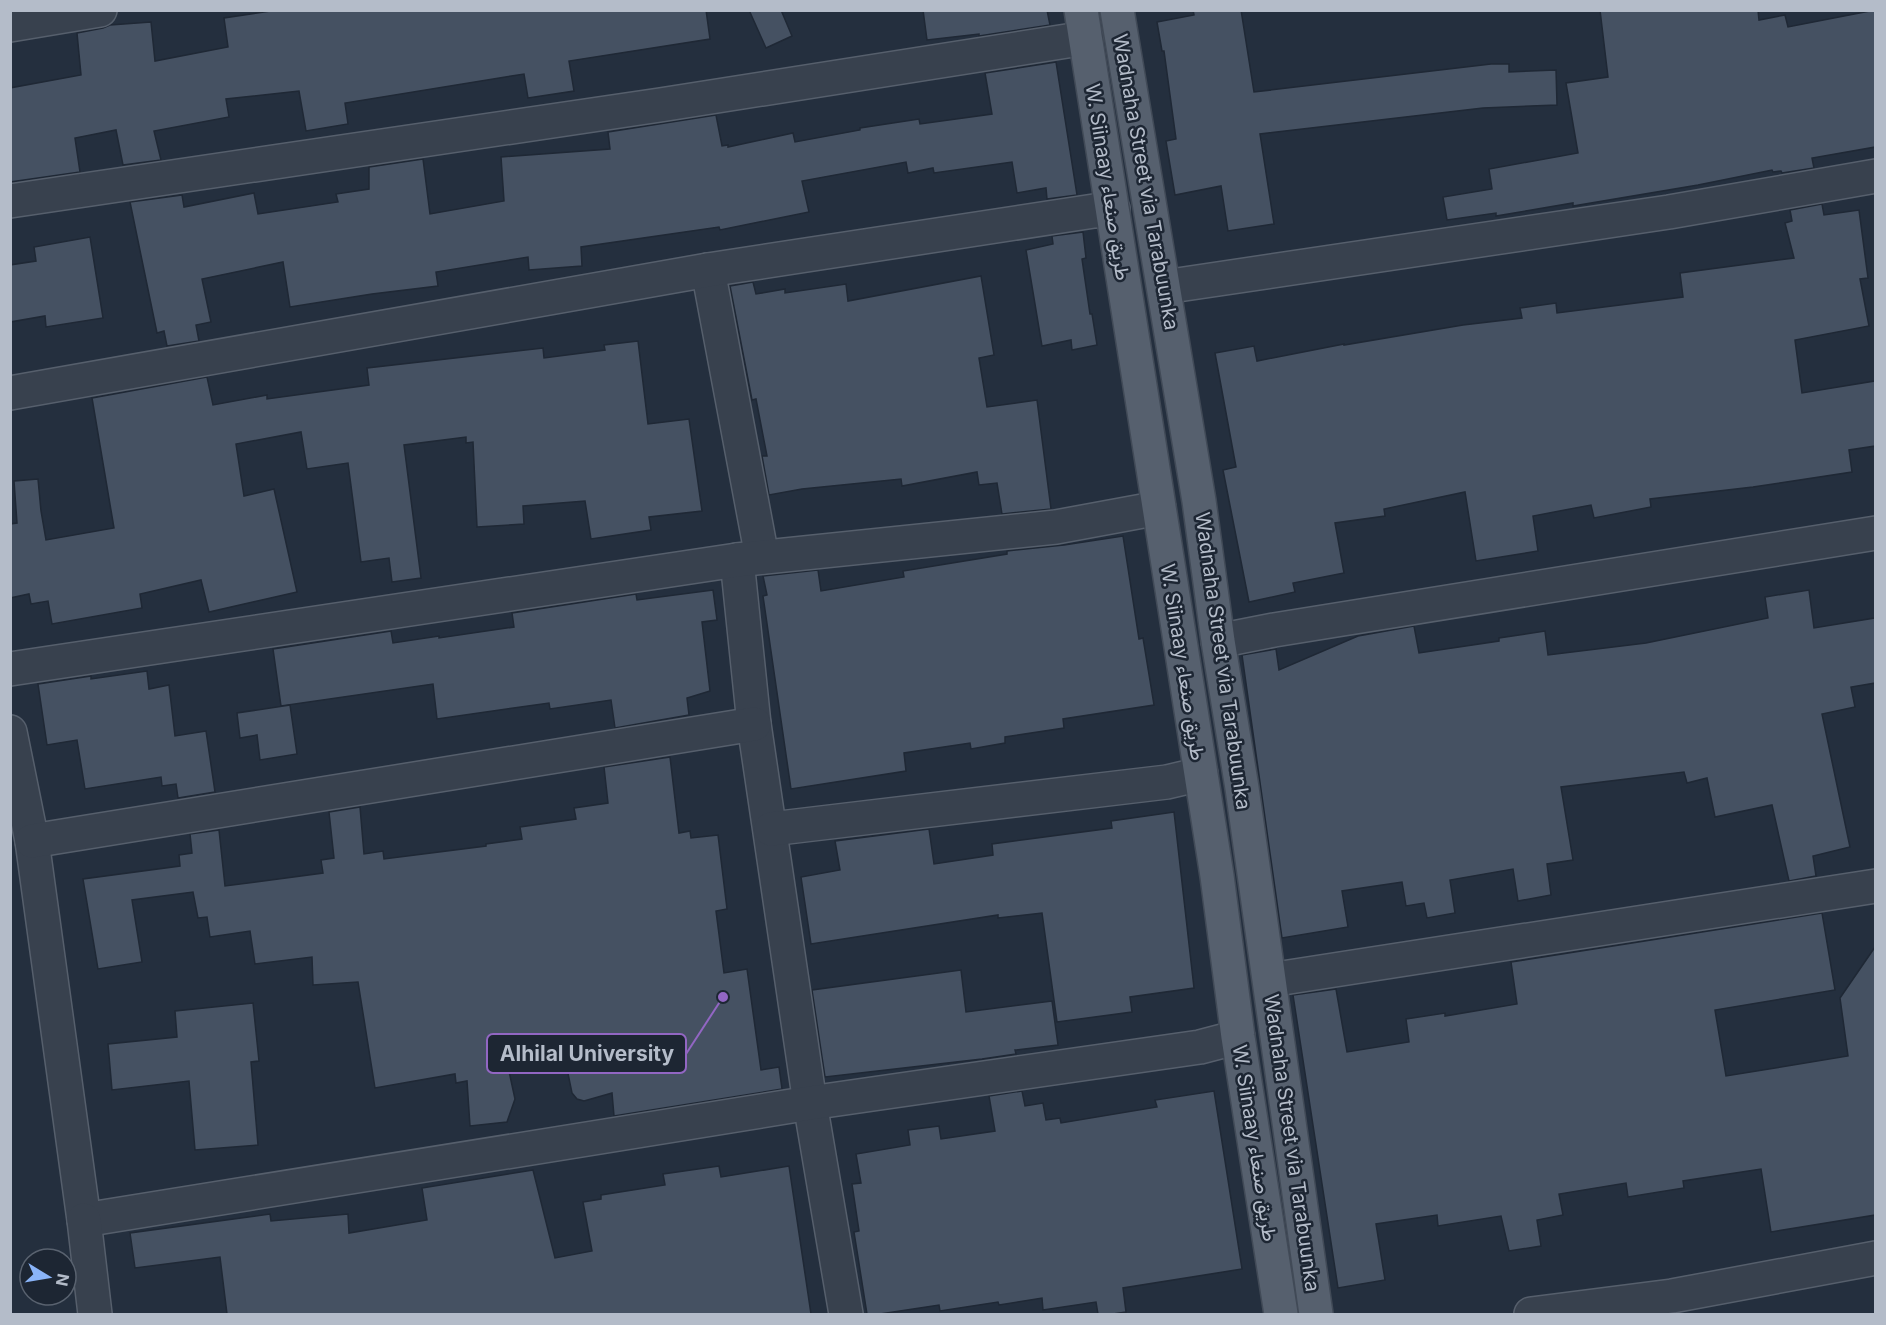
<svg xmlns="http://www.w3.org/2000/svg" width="1886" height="1325" viewBox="0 0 1886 1325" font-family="Inter,Vazirmatn,sans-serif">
<rect width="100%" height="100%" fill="#242f3e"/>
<!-- building -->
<g fill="#455162" stroke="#1f2835" stroke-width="1.5">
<polygon points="277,10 706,10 710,39 569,61 574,91 528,98 524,74 345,103 348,124 306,131 299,91 226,99 229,117 154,131 161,160 123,165 116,130 75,138 80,172 10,182 10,88 81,75 77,33 103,28 110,25 151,22 155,61 228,47 224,18"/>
<polygon points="749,10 781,10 792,36 766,48"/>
<polygon points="923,10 1047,10 1050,25 979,36 979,34 927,40"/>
<polygon points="1193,10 1241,10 1254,92 1491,64 1509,64 1509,72 1556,70 1557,105 1483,108 1260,134 1274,224 1228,231 1221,186 1175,195 1166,141 1176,139 1164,51 1162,51 1157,22 1194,15"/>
<polygon points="1600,10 1758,10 1759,20 1785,15 1788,27 1875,10 1875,147 1812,158 1814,168 1782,173 1781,171 1773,172 1772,170 1698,185 1573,206 1573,203 1496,216 1496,213 1447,220 1443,197 1492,189 1489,169 1578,153 1566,83 1608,77"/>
<polygon points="1056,62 1077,195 1047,199 1046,188 1017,193 1012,162 934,173 933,168 908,173 906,162 802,181 809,212 720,230 719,227 581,247 582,266 529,270 528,257 436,272 438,286 372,294 290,307 283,262 202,279 211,322 196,325 199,341 167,346 164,331 157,333 130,202 182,195 184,207 254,193 258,214 338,202 336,194 369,189 369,167 423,159 430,214 504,201 501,157 610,149 608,132 716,115 722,146 728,145 728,147 793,133 795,142 860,130 860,128 919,119 920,124 992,114 985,73"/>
<polygon points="1822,204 1824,215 1859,210 1868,278 1860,279 1869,326 1795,340 1802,393 1875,381 1875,446 1849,450 1852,472 1753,487 1650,499 1651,507 1594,518 1591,505 1533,516 1538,551 1476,561 1465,492 1384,509 1385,516 1335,523 1344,573 1293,583 1295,592 1249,602 1223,470 1236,467 1215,353 1254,346 1257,361 1344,344 1344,345 1463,325 1522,318 1520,308 1556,303 1557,313 1683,297 1680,273 1794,258 1785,223 1792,221 1790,210"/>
<polygon points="1083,232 1086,258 1082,259 1090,314 1092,314 1097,345 1072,350 1071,340 1042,346 1026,250 1053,244 1052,236"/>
<polygon points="90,237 103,318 46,327 45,316 10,322 10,265 36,261 34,247"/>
<polygon points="981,276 994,355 979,358 987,407 1037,400 1051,509 1002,514 997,483 979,485 977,472 902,486 901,479 802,489 769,495 762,456 767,456 756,399 752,400 730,286 753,282 756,294 785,289 785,293 846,284 848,301"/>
<polygon points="638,341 648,424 689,419 702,511 649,517 651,530 591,539 585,501 523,506 524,524 477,527 473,442 466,443 466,437 404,445 421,578 392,582 389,558 361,562 348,463 307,469 301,432 236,444 244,496 274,489 297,592 209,612 201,580 140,594 142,608 52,624 48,601 31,604 29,594 10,598 10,524 17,523 14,481 38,479 41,511 46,540 114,528 92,398 207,377 213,405 267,395 267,399 369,385 367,368 543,348 544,358 605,350 604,345"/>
<polygon points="1123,536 1139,639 1143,638 1154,705 1063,719 1064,728 1005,737 1005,743 971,749 970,743 904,753 906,771 791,789 763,596 767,595 763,576 818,570 821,591 904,577 903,571 1007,554 1007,551 1064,545"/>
<polygon points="713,590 717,620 702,622 710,691 687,698 689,715 615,728 611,700 550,709 549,703 437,719 433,684 281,706 273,649 391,631 393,643 439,636 439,638 514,627 512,613 636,594 637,600"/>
<polygon points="1809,590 1814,628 1875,618 1875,683 1851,687 1855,707 1822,714 1850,847 1813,856 1816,876 1789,881 1772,805 1715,817 1707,778 1687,783 1684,772 1561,787 1573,860 1547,864 1551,895 1518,901 1513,869 1450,880 1455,913 1427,918 1424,903 1406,906 1402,882 1342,891 1348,927 1282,938 1242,655 1276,649 1279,670 1358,636 1414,626 1419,653 1499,641 1499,638 1545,631 1548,655 1646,643 1768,618 1765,597"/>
<polygon points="147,671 149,689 169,685 175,736 206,731 215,792 178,798 176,784 162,786 161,777 85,789 77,740 47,745 38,684 91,676 91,679"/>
<polygon points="290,705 297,754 260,760 257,735 240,738 237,713"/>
<polygon points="670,757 679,833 690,831 691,838 718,835 727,909 716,911 724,973 747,969 761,1070 779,1067 782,1089 614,1116 612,1093 584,1101 577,1099 572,1093 565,1059 559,1060 557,1048 509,1056 509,1061 507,1062 515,1099 507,1122 470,1126 467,1081 456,1083 455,1074 375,1088 358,982 313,985 312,957 255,964 250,931 210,937 207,917 198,918 193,892 132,900 142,962 98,969 83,879 180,866 179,855 192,853 190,834 219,830 225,886 323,873 321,860 334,858 329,812 360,807 364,854 383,851 384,859 486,846 486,844 522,839 520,827 576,819 574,808 608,803 604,767"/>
<polygon points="1174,812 1194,988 1130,997 1132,1012 1057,1022 1042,913 998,918 998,915 811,944 801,877 840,870 835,841 929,829 934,864 993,855 992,844 1112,828 1111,821"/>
<polygon points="1822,913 1835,990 1715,1010 1726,1076 1848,1056 1840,998 1875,947 1875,1215 1771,1232 1761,1169 1683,1181 1684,1188 1628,1197 1626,1183 1559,1194 1563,1215 1537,1220 1541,1246 1509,1251 1501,1216 1438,1226 1437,1215 1376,1224 1385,1280 1338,1288 1293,995 1336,989 1347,1052 1409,1042 1406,1019 1445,1013 1445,1016 1517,1004 1511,962"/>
<polygon points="961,970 966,1012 1052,1001 1058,1045 1015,1050 1016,1054 982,1059 825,1077 812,990"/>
<polygon points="253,1003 259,1061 251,1062 258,1145 195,1150 189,1081 112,1090 108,1044 177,1037 175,1011"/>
<polygon points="1022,1091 1025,1106 1043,1103 1046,1120 1060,1118 1061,1123 1157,1107 1155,1100 1214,1091 1242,1269 1123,1288 1126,1312 1113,1314 1098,1314 1096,1302 1043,1310 1042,1298 999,1305 998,1302 940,1311 939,1305 880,1314 867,1314 854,1232 859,1231 852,1184 861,1183 856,1154 910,1145 908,1130 939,1126 941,1139 995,1131 989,1096"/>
<polygon points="719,1166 721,1177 789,1166 811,1314 227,1314 220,1257 135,1268 130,1233 270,1214 271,1221 348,1214 349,1233 427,1220 422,1188 533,1170 555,1258 592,1251 583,1202 601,1199 601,1195 665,1185 663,1174"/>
</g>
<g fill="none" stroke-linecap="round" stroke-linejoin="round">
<!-- minor casing -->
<g stroke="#565f6c" stroke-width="36">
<g id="minor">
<polyline points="10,25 100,10"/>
<polyline points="10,201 660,105 1086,38"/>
<polyline points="708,270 762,557"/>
<polyline points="1164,287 1669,212 1876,176"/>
<polyline points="10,393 708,270 1094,211 1113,209"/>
<polyline points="737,560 754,724 810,1103 846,1314"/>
<polyline points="1218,641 1274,630 1876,533"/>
<polyline points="10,669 737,560 1056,527 1159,508"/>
<polyline points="10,732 32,841 84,1220 810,1103 1200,1047 1238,1037"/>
<polyline points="771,829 1167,782 1201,774"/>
<polyline points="32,841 754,724"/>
<polyline points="1270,980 1876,886"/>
<polyline points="84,1220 95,1314"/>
<polyline points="1531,1314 1672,1296 1876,1258"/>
</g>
</g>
<!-- major casing -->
<g stroke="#414a57" stroke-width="36">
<g id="major">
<polyline points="1081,10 1217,876 1238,1037 1281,1314"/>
<polyline points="1117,10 1199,501 1218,641 1242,788 1316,1314"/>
</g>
</g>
<!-- minor -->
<use href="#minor" stroke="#38414e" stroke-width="33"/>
<!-- major -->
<use href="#major" stroke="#56606e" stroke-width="33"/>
</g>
<g text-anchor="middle" stroke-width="5" stroke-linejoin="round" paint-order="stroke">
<!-- street labels -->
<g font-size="20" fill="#b4bcc9" stroke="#1d2633">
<text transform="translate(1108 182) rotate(81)" y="7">W. Siinaay طريق صنعاء</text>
<text transform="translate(1146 182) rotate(80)" y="7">Wadnaha Street via Tarabuunka</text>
<text transform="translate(1223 661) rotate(82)" y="7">Wadnaha Street via Tarabuunka</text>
<text transform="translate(1183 662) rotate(81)" y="7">W. Siinaay طريق صنعاء</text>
<text transform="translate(1255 1143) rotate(81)" y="7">W. Siinaay طريق صنعاء</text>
<text transform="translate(1292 1143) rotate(82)" y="7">Wadnaha Street via Tarabuunka</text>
</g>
</g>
<!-- callouts -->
<path fill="none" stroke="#9266c3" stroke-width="2" d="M723 997L686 1054"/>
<circle fill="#9266c3" stroke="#1d2633" stroke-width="2" cx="723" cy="997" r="6"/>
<rect fill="#1d2633" stroke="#9266c3" stroke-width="2" x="487" y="1034" width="199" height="39" rx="6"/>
<g font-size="21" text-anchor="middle" font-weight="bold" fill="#b4bcc9">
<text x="587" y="1061">Alhilal University</text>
</g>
<!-- border -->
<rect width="1886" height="1325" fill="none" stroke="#b4bcc9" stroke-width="24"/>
<!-- north arrow -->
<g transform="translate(48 1277) rotate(101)"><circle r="28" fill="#1d2633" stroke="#59626f" stroke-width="1.5"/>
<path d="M0-4.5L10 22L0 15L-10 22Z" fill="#8ab4f8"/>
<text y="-9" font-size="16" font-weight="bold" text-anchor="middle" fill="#b4bcc9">N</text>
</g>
</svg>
